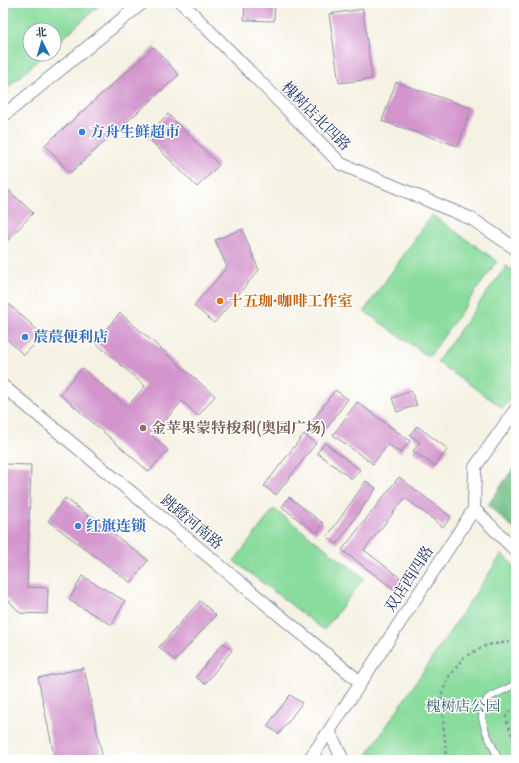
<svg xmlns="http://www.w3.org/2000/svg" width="519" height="763" viewBox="0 0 519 763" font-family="Cardo,'Noto Serif SC',serif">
<rect width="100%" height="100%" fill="#fff"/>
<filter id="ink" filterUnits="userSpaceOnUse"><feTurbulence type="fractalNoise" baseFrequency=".025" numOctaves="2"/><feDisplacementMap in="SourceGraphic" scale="8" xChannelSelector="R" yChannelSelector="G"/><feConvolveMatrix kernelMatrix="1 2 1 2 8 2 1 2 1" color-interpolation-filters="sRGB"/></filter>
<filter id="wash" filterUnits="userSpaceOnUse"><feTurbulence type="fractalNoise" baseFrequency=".012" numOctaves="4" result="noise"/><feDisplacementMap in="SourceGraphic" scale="16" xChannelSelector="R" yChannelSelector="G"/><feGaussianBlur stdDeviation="0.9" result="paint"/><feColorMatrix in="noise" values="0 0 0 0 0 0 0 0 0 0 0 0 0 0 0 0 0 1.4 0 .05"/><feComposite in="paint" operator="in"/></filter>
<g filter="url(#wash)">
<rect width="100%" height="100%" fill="#f5f2e3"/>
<!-- green -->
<g fill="#8adc9d" stroke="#52867e">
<polygon points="3,3 102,3 54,46 54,30 30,30 30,54 45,54 3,92"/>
<polygon points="432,215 497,261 429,357 364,311"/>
<polygon points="506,266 516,273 516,390 503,408 437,362"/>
<polygon points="274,509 364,578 324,630 234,561"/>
<polygon points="502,554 516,568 516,760 369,760 367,755"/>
</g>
<!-- forest -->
<polygon fill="#6fbc84" stroke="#457671" points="516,464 516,531 488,505"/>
<g id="blocks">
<!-- building -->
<g fill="#d395cc">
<polygon points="245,3 275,3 274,21 244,20"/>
<polygon points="363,9 372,79 339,83 329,14"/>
<polygon points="154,47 179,75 70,173 45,145"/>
<polygon points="396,82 471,108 458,146 382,121"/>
<polygon points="168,114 219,165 197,187 146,136"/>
<polygon points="4,186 33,213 3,245 3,187"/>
<polygon points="242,229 259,270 214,323 194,306 227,267 215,240"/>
<polygon points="3,299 43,335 24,355 3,336"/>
<polygon points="120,313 215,396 198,416 182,401 152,436 168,450 149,472 60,394 82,368 127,407 145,386 95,342"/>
<polygon points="335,390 348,399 324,432 311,423"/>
<polygon points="411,391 417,405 397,412 392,398"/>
<polygon points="357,402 410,441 400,453 388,444 373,464 333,435"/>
<polygon points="417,426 448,449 435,466 413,451 420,442 410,435"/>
<polygon points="304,434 316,443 276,495 264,486"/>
<polygon points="325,443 360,470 352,479 317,453"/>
<polygon points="3,464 31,465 27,587 48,588 47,614 20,613 3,594"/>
<polygon points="399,477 451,517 443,527 405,498 364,550 403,580 395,590 342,550"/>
<polygon points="366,481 376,488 337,544 327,537"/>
<polygon points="289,497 324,524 316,533 282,507"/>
<polygon points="65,498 148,560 131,583 48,521"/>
<polygon points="82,576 125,601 112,625 69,600"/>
<polygon points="200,601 216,615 175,661 159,647"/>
<polygon points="223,643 232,650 205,684 196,677"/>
<polygon points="84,668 103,760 55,760 38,678"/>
<polygon points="290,695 302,703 279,734 267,726"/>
</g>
</g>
</g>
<g filter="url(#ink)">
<use href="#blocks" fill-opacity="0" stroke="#8890a0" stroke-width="1"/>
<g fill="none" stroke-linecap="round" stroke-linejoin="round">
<!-- service casing -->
<g stroke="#8890a0" stroke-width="8">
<polyline id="service" points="499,760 486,732 482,718 483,706 488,698 516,684"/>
</g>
<!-- minor casing -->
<g stroke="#8890a0" stroke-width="14">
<g id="minor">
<polyline points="182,3 341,164 472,219 516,249"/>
<polyline points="3,116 142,3"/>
<polyline points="3,386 360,682"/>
<polyline points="474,509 516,551"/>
<polyline points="329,731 343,760"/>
<polyline points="309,760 329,731 474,509 475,467 516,409"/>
</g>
</g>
<!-- path -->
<g stroke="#8890a0" stroke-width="2.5" stroke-dasharray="3 3" stroke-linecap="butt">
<polyline points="516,709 510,711 506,715 507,722 516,745"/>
<polyline points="446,760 445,741 441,696 448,678 464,657 487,645 510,642 516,642"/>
</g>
<!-- service -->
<use href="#service" stroke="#fff" stroke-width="6"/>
<!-- minor -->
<use href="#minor" stroke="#fff" stroke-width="12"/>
</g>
</g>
<!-- markers -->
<g fill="#3f7fe0" stroke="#fff" stroke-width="1.5">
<circle cx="82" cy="132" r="4"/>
<circle cx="25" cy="337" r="4"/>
<circle cx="78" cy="526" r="4"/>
</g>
<circle fill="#e8710a" stroke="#fff" stroke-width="1.5" cx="220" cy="301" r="4"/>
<circle fill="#8d6e63" stroke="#fff" stroke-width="1.5" cx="143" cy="428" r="4"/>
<g text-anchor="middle" stroke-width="3" stroke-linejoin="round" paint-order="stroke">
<!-- street labels -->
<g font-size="15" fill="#1b2f5e" stroke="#fff">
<text transform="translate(316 116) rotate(45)" y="5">槐树店北四路</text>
<text transform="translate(192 522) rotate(40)" y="5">跳蹬河南路</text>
<text transform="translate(409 579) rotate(-57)" y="5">双店西四路</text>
</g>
<!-- shop labels -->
<g font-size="15" font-weight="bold" fill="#366cbe" stroke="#fff" text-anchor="start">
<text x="90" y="137">方舟生鲜超市</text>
<text x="33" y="342">莀莀便利店</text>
<text x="86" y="531">红旗连锁</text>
</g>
<!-- food labels -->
<g font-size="15" font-weight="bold" fill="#c56008" stroke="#fff" text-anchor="start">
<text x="228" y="306">十五珈·咖啡工作室</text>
</g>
<!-- education labels -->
<g font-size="15" font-weight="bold" fill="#785e54" stroke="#fff" text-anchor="start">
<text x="151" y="433">金苹果蒙特梭利(奥园广场)</text>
</g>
<!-- park labels -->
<g font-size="15" fill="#3c6371" stroke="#fff">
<text x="463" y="711">槐树店公园</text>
</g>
</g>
<!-- margin -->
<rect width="519" height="763" fill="none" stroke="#fff" stroke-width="16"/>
<!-- north arrow -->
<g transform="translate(42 42) rotate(355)"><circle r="19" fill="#ffffff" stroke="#a4acbf"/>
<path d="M0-3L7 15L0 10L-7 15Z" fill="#1f6fb2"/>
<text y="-6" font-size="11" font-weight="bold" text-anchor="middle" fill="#1b2f5e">北</text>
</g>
</svg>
